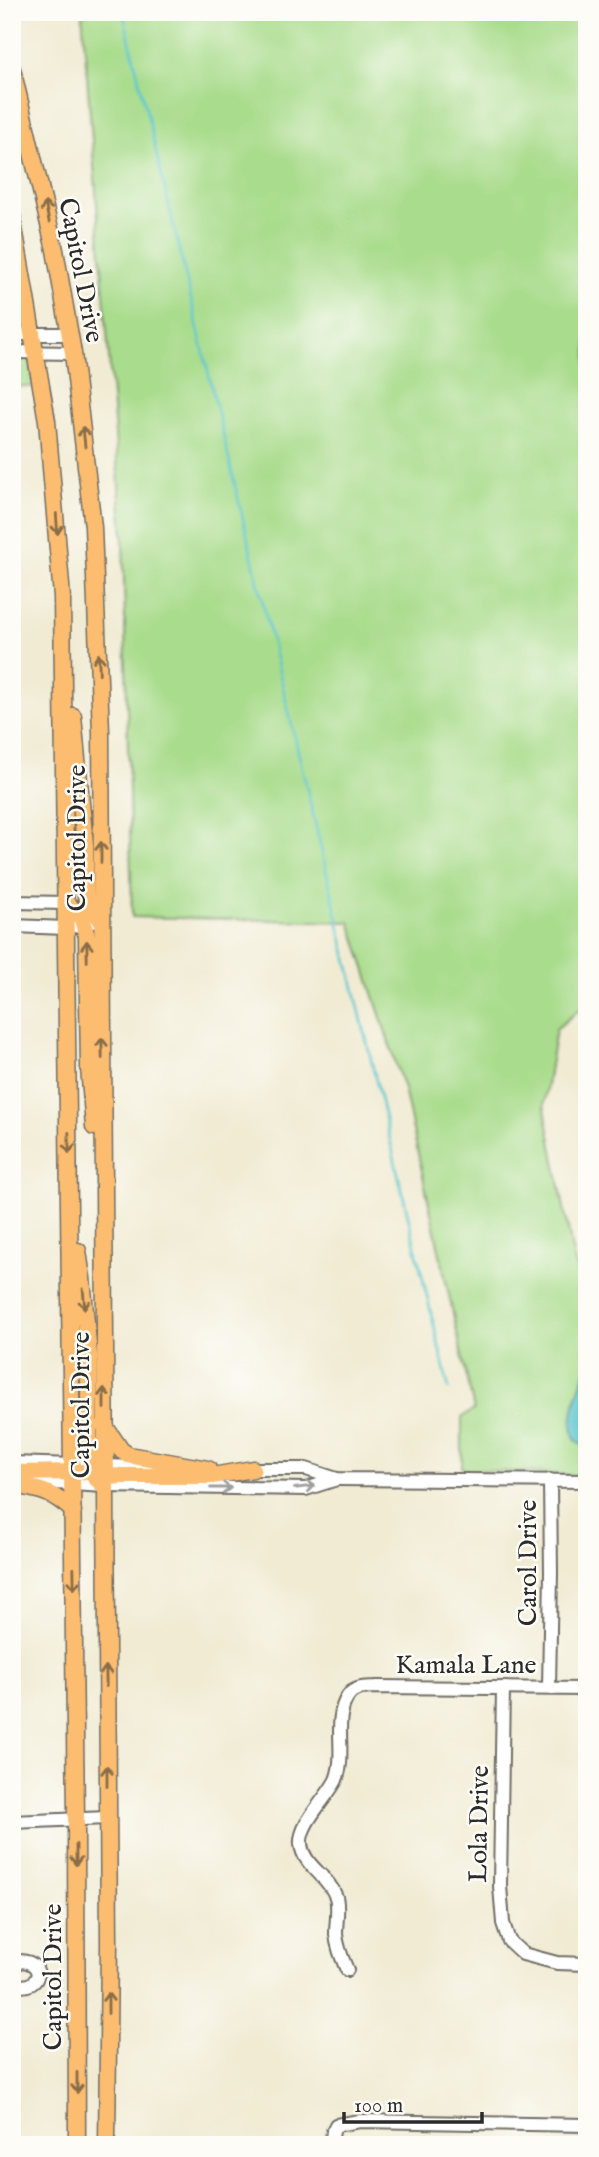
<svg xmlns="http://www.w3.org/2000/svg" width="599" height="2157" viewBox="0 0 599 2157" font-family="'IM FELL English',serif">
<rect width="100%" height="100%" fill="#fdfcf7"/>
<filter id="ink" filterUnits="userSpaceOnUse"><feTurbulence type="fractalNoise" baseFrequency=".0143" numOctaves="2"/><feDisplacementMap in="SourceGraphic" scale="14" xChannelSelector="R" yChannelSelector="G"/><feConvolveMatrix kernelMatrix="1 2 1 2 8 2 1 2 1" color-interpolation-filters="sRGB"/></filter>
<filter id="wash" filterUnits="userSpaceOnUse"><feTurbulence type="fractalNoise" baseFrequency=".00686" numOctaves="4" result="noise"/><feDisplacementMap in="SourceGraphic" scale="28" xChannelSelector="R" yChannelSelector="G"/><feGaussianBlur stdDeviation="1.57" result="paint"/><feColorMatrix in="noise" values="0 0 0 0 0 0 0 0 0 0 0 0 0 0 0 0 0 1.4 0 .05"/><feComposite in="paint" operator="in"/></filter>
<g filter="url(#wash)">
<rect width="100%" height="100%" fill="#f1ebd3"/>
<!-- green -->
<g fill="#a9dc8c" stroke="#6a845c" stroke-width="2">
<polygon points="82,12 587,12 587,1003 556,1029 544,1104 574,1260 587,1298 587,1476 462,1469 462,1417 474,1410 404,1089 350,922 132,917 123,537"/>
<polygon points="12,255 34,387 12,386"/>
</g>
<!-- water -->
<path fill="#58c5cd" stroke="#42787c" stroke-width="2" d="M 587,1371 L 587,1446 C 585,1446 578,1442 577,1441 C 565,1428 579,1385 587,1371 Z"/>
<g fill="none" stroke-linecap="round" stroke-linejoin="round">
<!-- stream -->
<polyline stroke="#58c5cd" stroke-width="2.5" points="123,12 449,1389"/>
</g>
</g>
<g filter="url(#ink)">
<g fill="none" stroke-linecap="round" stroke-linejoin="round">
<!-- minor casing -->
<g stroke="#706e66" stroke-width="16">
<g id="minor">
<polyline points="12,334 70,334"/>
<polyline points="12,352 73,353"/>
<polyline points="12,902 66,903 71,905"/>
<polyline points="12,926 67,928 101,920"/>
<polyline points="12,1463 168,1468"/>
<polyline points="246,1469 306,1469 337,1479 587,1481"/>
<polyline points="28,1484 56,1483 104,1486 306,1489 337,1479"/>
<polyline points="503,1688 500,1886 503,1923 509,1941 523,1954 557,1963 587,1964"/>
<polyline points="549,1688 551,1572 550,1480"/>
<polyline points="12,1822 107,1818"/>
<path d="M 12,1968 L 20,1961 C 49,1962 39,1995 12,1983"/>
<path d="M 347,1970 C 342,1958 337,1947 336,1934 C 336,1922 339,1908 336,1897 C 329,1876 303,1866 301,1844 C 299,1824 327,1798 336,1780 C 347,1754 332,1720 348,1696 C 355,1686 367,1688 377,1687 L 587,1689"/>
<polyline points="331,2145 333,2131 336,2125 360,2121 587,2125"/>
</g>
</g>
<!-- major casing -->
<g stroke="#706e66" stroke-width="19">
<g id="major">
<polyline points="12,69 55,250 73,353 93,527 101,732 109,1944 107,2145"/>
<polyline points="12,216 47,421 62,597 76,1819 77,2145"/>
<polyline points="73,716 85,845 86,897 91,908 101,920"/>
<polyline points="66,903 81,916 87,937 89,1068 94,1127"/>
<polyline points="78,1251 82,1278 89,1355 89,1449 96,1478 104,1486"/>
<polyline points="104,1425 121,1450 128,1455 208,1469"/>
<polyline points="12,1473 83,1472"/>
<polyline points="95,1478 122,1476 212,1476 253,1469"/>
<path d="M 13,1485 C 40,1490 52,1491 73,1511"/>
</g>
</g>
<!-- minor -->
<use href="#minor" stroke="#fff" stroke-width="12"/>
<!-- major -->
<use href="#major" stroke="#fcbd6f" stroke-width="16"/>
</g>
<!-- one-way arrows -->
<defs><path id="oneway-shaft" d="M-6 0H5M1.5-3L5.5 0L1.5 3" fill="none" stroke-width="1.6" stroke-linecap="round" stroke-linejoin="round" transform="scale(1.75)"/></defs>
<g stroke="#896d4a">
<use href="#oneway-shaft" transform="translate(47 212) rotate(-102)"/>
<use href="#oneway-shaft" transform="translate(84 437) rotate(-96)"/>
<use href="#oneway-shaft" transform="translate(57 524) rotate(86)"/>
<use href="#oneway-shaft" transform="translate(99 664) rotate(-92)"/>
<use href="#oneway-shaft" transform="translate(101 852) rotate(-90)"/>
<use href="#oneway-shaft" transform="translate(87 951) rotate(-91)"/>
<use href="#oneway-shaft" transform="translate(102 1048) rotate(-91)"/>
<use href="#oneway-shaft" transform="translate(69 1143) rotate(89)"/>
<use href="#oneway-shaft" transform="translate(84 1299) rotate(85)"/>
<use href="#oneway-shaft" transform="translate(104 1398) rotate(-90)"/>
<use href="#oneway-shaft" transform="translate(74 1579) rotate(89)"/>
<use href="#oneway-shaft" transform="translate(106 1676) rotate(-91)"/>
<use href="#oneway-shaft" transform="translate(107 1776) rotate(-90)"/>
<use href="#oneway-shaft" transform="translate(76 1855) rotate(90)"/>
<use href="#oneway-shaft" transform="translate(108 2003) rotate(-90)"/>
<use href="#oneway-shaft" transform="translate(77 2083) rotate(90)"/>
</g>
<g stroke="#a0a0a0">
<use href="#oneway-shaft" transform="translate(305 1487) rotate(-8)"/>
<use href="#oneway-shaft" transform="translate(221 1488)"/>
</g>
</g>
<g text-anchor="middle" stroke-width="5" stroke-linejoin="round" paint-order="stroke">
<!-- street labels -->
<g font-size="26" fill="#2b2b2b" stroke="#fdfcf7">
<text transform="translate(82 270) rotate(79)" y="9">Capitol Drive</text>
<text transform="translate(76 838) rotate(-90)" y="9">Capitol Drive</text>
<text transform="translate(80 1405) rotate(-90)" y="9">Capitol Drive</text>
<text transform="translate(527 1563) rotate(-90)" y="9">Carol Drive</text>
<text x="466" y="1673">Kamala Lane</text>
<text transform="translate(478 1824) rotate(-89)" y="9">Lola Drive</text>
<text transform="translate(52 1977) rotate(-90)" y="9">Capitol Drive</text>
</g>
</g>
<!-- margin -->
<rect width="599" height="2157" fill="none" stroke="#fdfcf7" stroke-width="42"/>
<!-- scale -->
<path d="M344 2112v10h138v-10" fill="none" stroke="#2b2b2b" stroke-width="3.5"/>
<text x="354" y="2112" font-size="21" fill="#2b2b2b" stroke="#fdfcf7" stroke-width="5" paint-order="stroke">100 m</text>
</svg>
